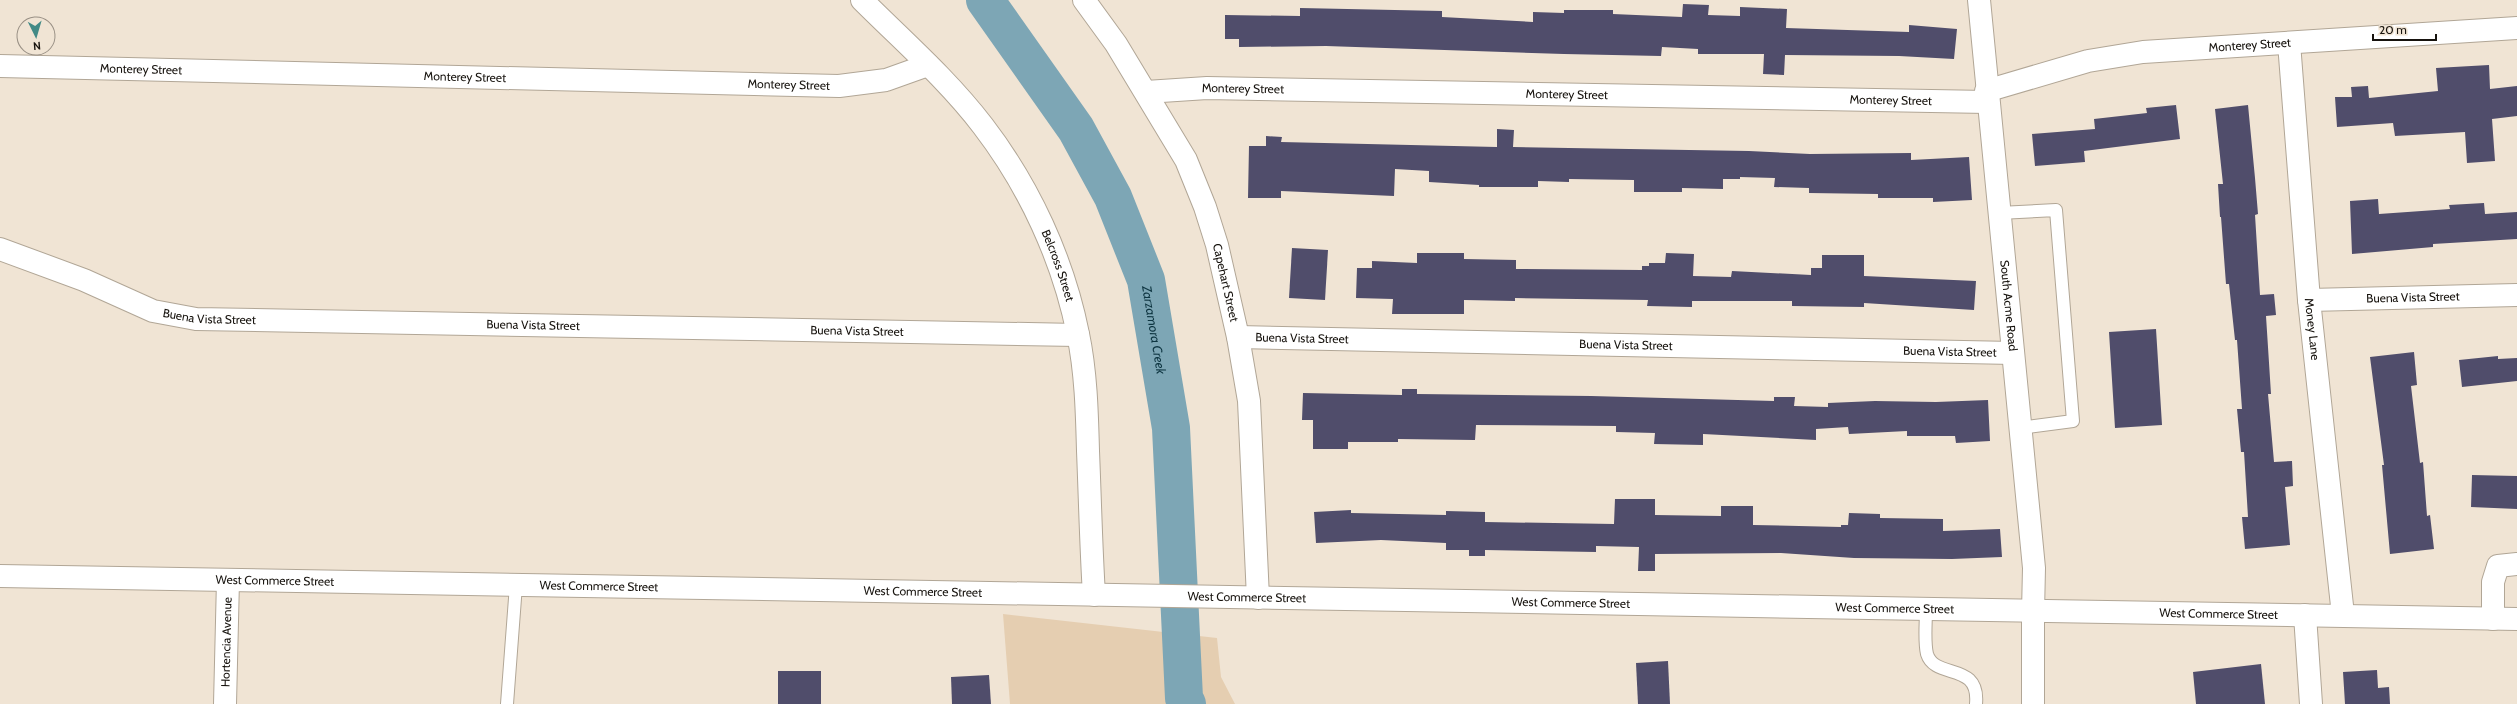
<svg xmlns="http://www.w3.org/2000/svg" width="2517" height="704" viewBox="0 0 2517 704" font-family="Cabin,sans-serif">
<rect width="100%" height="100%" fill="#f0e4d4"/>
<!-- green -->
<polygon fill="#e5ceb1" points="1003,614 1217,638 1221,677 1235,704 1010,704"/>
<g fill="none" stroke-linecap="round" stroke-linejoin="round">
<!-- river -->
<path stroke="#7da6b5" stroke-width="38" id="s1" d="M 985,0 L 1076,129 L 1113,197 L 1146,280 L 1171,428 L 1184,698 L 1187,704"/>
</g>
<!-- building -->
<g fill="#504d6b">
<polygon points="1683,4 1709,5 1708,15 1740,16 1740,7 1787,9 1786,28 1909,32 1909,25 1957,29 1954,59 1899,56 1785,55 1784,75 1763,74 1764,54 1698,54 1698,49 1662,47 1661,56 1564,54 1326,46 1239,47 1239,39 1225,39 1225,15 1300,16 1300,8 1442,11 1442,17 1533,22 1533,12 1564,13 1564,10 1613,10 1613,14 1682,17"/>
<polygon points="2489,65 2490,89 2517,86 2517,116 2492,119 2495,161 2467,163 2465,132 2395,136 2393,123 2337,127 2335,97 2352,97 2351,87 2368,86 2369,98 2438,91 2436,68"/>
<polygon points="2176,105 2180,139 2084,151 2085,162 2035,166 2032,134 2095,129 2094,119 2147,113 2146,108"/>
<polygon points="2248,105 2255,178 2258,214 2255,215 2260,295 2274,294 2276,315 2266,316 2271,394 2268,394 2274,462 2292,461 2293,486 2285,487 2290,545 2245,549 2242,517 2248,517 2244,452 2241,452 2237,409 2242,409 2237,340 2235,340 2229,284 2226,284 2221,217 2220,217 2218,184 2223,184 2215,109"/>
<polygon points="1497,129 1514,130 1513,147 1749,151 1810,154 1911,153 1911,160 1969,157 1972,200 1933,202 1933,198 1878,198 1878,194 1809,193 1809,188 1774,187 1775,178 1740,177 1740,179 1723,179 1723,189 1682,188 1682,192 1634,192 1634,180 1569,179 1569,182 1538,181 1538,187 1479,187 1479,185 1429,182 1429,171 1395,169 1394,196 1281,191 1281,198 1248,198 1249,146 1266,146 1266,136 1282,137 1281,142 1497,147"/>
<polygon points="2378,199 2379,214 2450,209 2449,205 2484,203 2485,214 2517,212 2517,239 2433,244 2433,247 2352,254 2350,201"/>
<polygon points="1292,248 1328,250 1325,300 1289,298"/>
<polygon points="1417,253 1464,253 1464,259 1516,260 1516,269 1642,270 1642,266 1649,266 1649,263 1665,263 1666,253 1694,254 1693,276 1731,277 1732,271 1811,275 1811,268 1822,268 1822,255 1864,255 1864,276 1976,281 1974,310 1864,303 1864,307 1792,306 1792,301 1692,301 1692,307 1647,306 1648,300 1515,298 1515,301 1464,300 1464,314 1392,314 1393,299 1356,298 1357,268 1372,268 1372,261 1417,263"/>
<polygon points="2156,329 2162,425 2115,428 2109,332"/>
<polygon points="2414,352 2417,385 2411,386 2420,463 2423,462 2427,516 2430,515 2434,549 2390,554 2382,465 2384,465 2370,357"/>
<polygon points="2498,356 2498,359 2517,358 2517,381 2462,387 2459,360"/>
<polygon points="1402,389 1417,389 1417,394 1591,396 1774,401 1774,397 1795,397 1794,406 1828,407 1828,403 1875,401 1936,402 1988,400 1990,441 1956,443 1955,436 1907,436 1907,431 1849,434 1848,427 1816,429 1816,440 1703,434 1703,445 1654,444 1655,433 1616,432 1616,426 1476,425 1475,440 1398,439 1398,442 1348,442 1348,449 1313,449 1313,420 1302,420 1303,393 1402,395"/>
<polygon points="2472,475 2517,476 2517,509 2471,507"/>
<polygon points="1615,499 1655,499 1655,515 1721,516 1721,506 1753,506 1753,525 1841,527 1841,525 1848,525 1849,513 1880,514 1880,518 1943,519 1943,531 2000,529 2002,557 1952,559 1854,558 1781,553 1655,554 1655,571 1638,571 1639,547 1596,546 1596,552 1485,550 1485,556 1469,556 1469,550 1446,550 1446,543 1381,540 1316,543 1314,512 1351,510 1351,513 1446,515 1446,511 1485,512 1485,522 1614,524"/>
<polygon points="1668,661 1670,704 1638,704 1636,663"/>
<polygon points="2261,664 2265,704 2196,704 2193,672"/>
<polygon points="2377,670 2378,688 2389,687 2390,704 2345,704 2343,672"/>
<rect x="778" y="671" width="43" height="33"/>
<polygon points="989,675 991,704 952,704 951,677"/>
</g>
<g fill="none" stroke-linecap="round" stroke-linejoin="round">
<!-- service casing -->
<g stroke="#b1a696" stroke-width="14">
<g id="service">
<polyline points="1999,213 2056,210 2073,421 2020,428"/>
<path d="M 1926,610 C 1926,623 1924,641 1927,654 C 1935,680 1980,661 1976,704"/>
<polyline points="507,704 516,585"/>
</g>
</g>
<!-- minor casing -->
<g stroke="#b1a696" stroke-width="24">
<g id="minor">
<path id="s2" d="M 862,0 C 903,41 947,79 983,126 C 1029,186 1063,259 1078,334 C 1086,372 1087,413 1088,451 C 1090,499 1091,547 1094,595"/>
<path id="s3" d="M 1084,0 L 1116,44 L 1186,160 L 1205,207 L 1217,245 L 1238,337 L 1249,401 L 1258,598"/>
<path id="s4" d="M 2289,43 L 2309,300 L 2343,615"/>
<path id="s5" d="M 0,66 L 839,86 L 886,80 L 928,65"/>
<path id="s6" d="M 1986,91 L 2088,61 L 2143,52 L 2517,28"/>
<path id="s7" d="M 1146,92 L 1207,88 L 1987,102"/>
<path id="s8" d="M 0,249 L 84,280 L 153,311 L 196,319 L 1078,335"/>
<path id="s9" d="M 2309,300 L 2517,295"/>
<path id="s10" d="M 1238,337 L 2013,353"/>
<polyline points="2305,615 2311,704"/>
<polyline points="2493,619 2493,582 2498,566 2517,564"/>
<polyline points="2033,704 2033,612"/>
</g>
</g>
<!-- tertiary casing -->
<g stroke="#b1a696" stroke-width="24">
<g id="tertiary">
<path id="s11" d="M 1979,0 L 2034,568 L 2033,612"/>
<path id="s12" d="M 225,704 L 228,580"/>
</g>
</g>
<!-- secondary casing -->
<g stroke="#b1a696" stroke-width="24">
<g id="secondary">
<path id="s13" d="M 0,576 L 2517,619"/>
</g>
</g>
<!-- service -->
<use href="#service" stroke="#fff" stroke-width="12"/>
<!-- minor -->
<use href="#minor" stroke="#fff" stroke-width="22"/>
<!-- tertiary -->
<use href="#tertiary" stroke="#fff" stroke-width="22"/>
<!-- secondary -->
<use href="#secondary" stroke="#fff" stroke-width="22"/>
</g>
<g text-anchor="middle" stroke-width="4" stroke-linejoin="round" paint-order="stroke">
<!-- street labels -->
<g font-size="12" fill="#17130e" stroke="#f0e4d4">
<text dy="4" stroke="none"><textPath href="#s6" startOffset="269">Monterey Street</textPath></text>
<text dy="4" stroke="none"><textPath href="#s5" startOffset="141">Monterey Street</textPath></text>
<text dy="4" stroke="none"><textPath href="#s5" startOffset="465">Monterey Street</textPath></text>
<text dy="4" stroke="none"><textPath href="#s5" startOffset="789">Monterey Street</textPath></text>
<text dy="4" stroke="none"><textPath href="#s7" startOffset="97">Monterey Street</textPath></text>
<text dy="4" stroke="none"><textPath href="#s7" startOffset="421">Monterey Street</textPath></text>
<text dy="4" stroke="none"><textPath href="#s7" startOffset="745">Monterey Street</textPath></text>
<text dy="4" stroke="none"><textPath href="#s2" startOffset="334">Belcross Street</textPath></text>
<text dy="4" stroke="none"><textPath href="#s3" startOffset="319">Capehart Street</textPath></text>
<text dy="4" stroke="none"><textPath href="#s9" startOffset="104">Buena Vista Street</textPath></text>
<text dy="4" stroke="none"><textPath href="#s11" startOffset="307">South Acme Road</textPath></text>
<text dy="4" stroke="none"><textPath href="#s8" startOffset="222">Buena Vista Street</textPath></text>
<text dy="4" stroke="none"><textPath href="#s8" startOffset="546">Buena Vista Street</textPath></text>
<text dy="4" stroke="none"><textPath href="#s4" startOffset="287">Money Lane</textPath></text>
<text dy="4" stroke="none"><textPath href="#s8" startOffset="870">Buena Vista Street</textPath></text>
<text dy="4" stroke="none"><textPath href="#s10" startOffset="64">Buena Vista Street</textPath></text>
<text dy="4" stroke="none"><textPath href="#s10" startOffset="388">Buena Vista Street</textPath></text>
<text dy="4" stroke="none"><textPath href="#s10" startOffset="712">Buena Vista Street</textPath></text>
<text dy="4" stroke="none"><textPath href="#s13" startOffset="275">West Commerce Street</textPath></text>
<text dy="4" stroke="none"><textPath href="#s13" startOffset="599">West Commerce Street</textPath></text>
<text dy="4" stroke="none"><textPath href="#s13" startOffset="923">West Commerce Street</textPath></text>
<text dy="4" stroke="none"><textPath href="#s13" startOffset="1247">West Commerce Street</textPath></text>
<text dy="4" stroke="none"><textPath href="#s13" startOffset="1571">West Commerce Street</textPath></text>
<text dy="4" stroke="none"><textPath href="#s13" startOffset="1895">West Commerce Street</textPath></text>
<text dy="4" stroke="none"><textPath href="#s13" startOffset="2219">West Commerce Street</textPath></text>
<text dy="4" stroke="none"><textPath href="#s12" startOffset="62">Hortencia Avenue</textPath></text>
</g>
<!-- water labels -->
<g font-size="13" font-style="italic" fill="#0e3541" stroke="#f0e4d4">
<text dy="5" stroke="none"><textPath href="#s1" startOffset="375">Zarzamora Creek</textPath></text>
</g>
</g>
<!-- north arrow -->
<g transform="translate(36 36) rotate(175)"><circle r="19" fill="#f0e4d4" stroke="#999085"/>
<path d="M0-3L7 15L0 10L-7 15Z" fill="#428a86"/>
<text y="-6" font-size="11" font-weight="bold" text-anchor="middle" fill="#17130e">N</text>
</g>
<!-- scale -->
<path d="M2373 34v6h63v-6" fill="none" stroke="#17130e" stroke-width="2"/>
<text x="2379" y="34" font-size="12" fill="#17130e" stroke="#f0e4d4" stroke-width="3" paint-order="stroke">20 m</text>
</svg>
